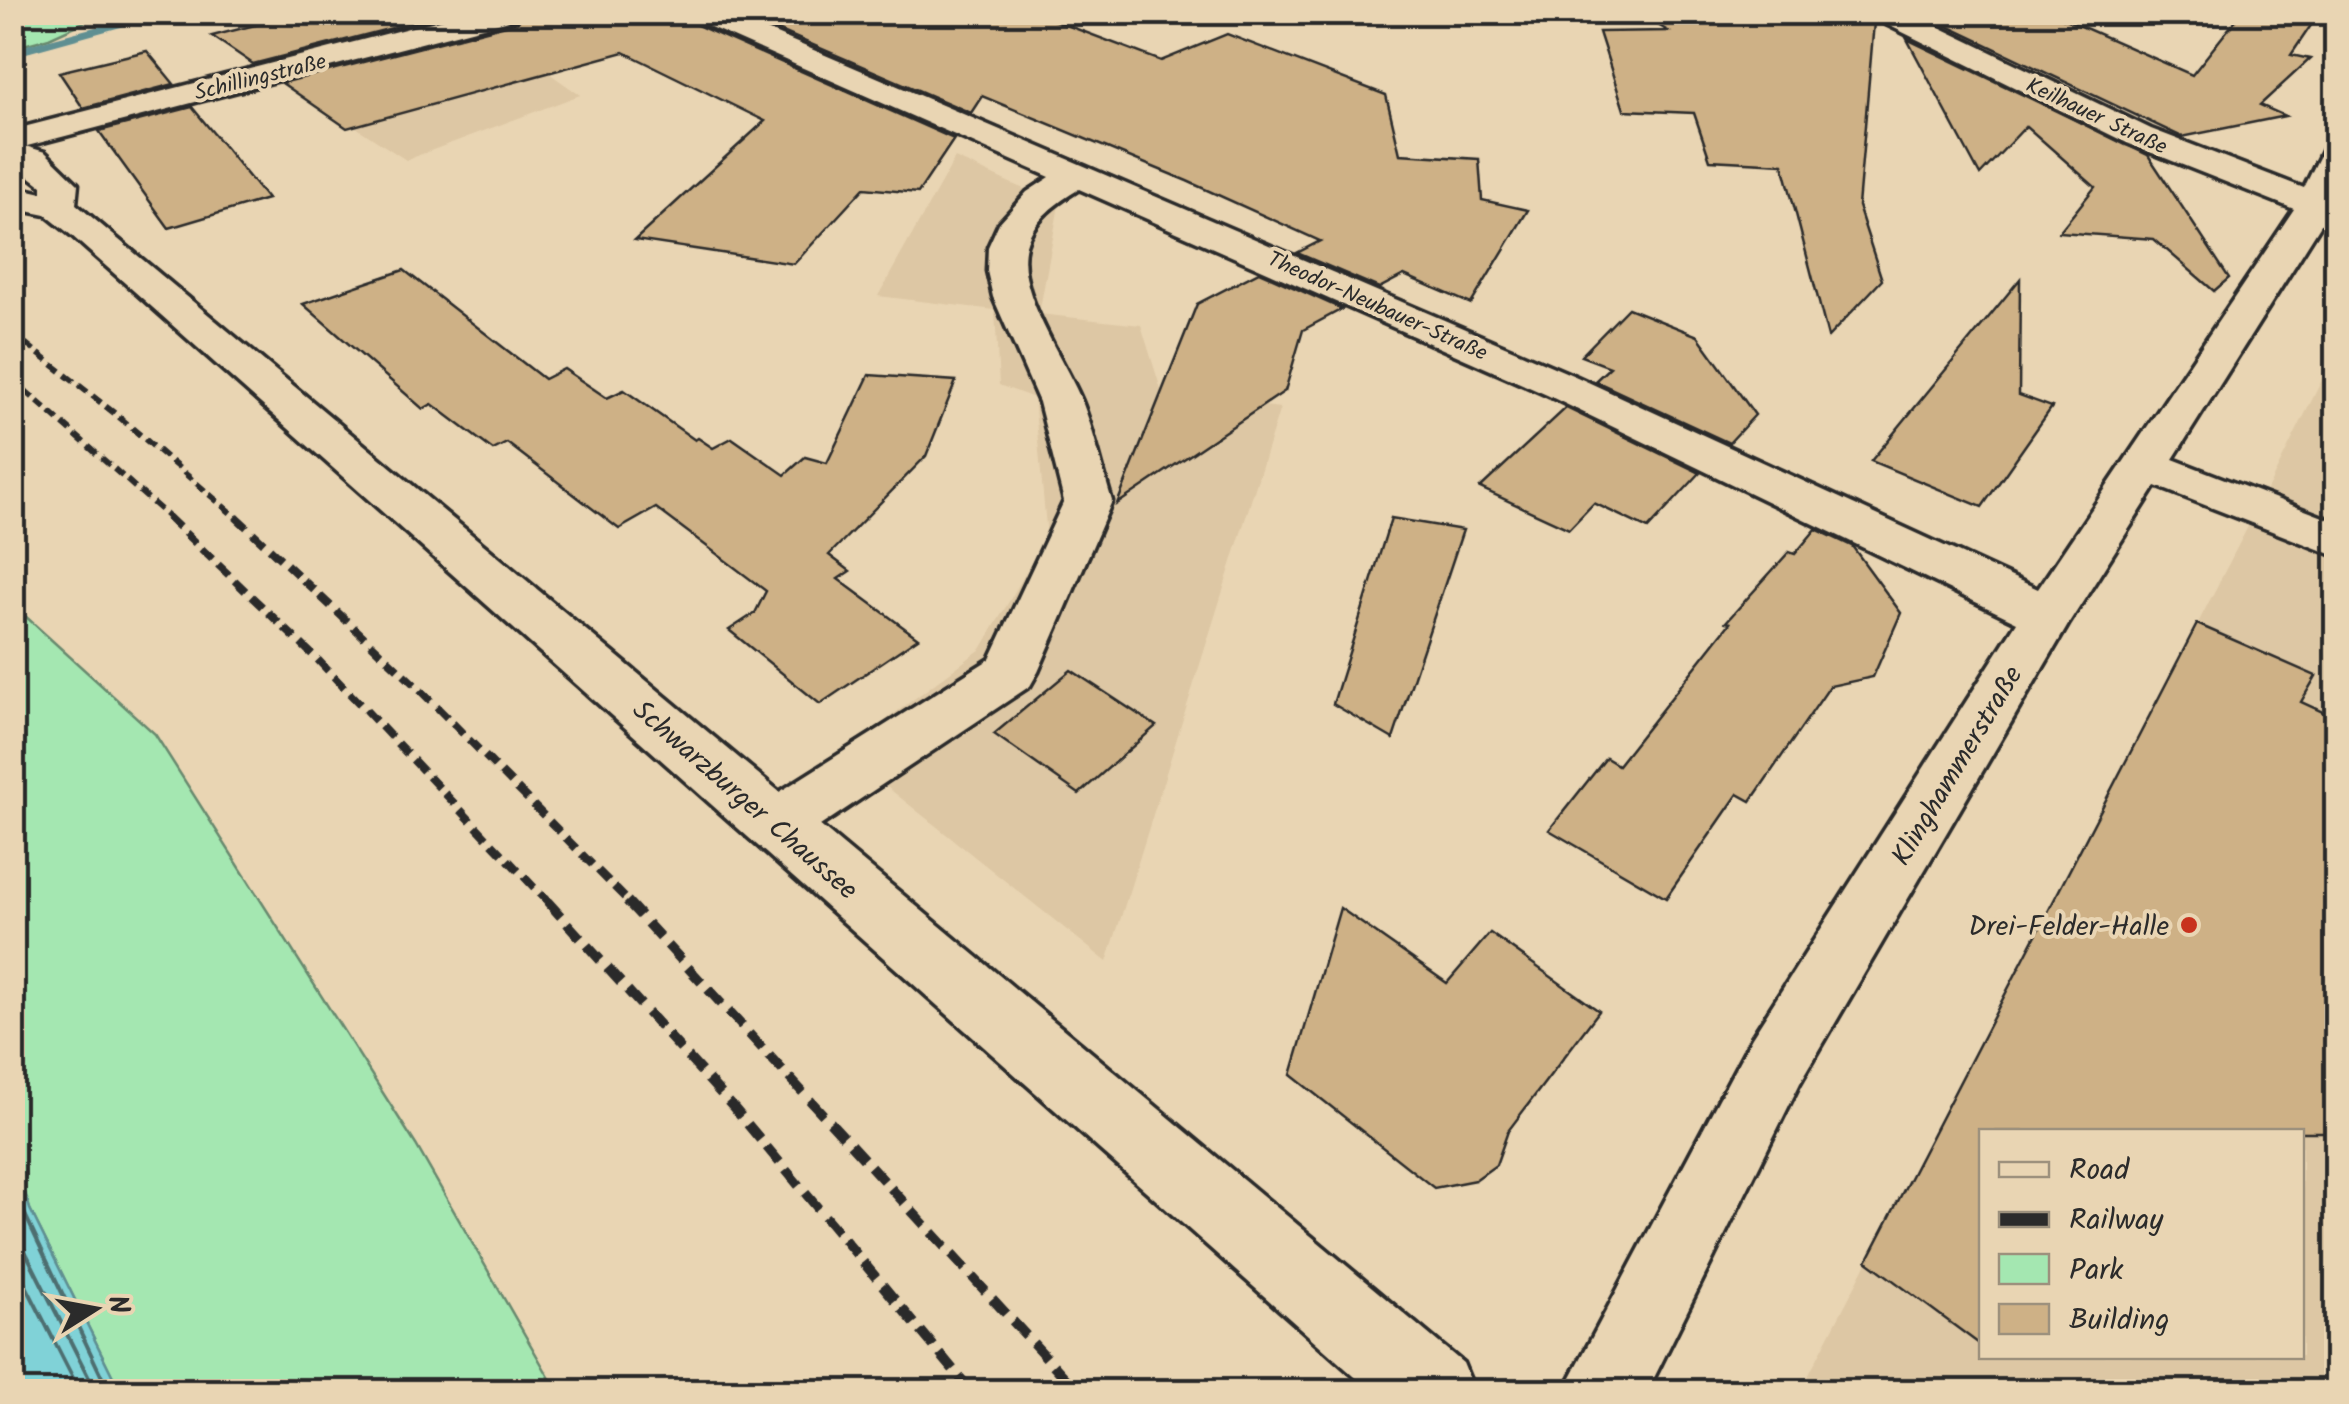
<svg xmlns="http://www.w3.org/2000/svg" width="2349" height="1404" viewBox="0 0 2349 1404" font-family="Kalam,sans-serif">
<rect width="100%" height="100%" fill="#e9d5b3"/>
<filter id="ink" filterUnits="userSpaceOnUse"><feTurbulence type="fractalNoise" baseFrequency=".01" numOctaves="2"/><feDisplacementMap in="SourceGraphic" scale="20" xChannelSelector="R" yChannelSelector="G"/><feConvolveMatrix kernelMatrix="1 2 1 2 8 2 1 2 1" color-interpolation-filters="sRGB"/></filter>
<g filter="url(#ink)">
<!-- built -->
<g fill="#ddc7a4" fill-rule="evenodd">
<polygon points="495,35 580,95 406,160 360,130 310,83"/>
<polygon points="955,158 1059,205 1039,314 1141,325 1162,393 1280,408 1107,962 843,752 981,649 1047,537 1034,398 999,385 995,310 878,296"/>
<path d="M 2336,352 L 2336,1391 L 1800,1392 L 2270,484 ZM 1982,1132 L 2302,1132 L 2302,1356 L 1982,1356 Z"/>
</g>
<!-- green -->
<g fill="#a4e7b1" stroke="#68896e" stroke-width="2.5">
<polygon points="13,12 104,12 104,13 49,38 13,48"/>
<polygon points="12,604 155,734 416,1145 557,1391 120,1391 30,1209 13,1154"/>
</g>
<!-- water -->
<polygon fill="#80d2d7" stroke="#5e8f92" stroke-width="2.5" points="12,1154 30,1209 120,1391 13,1391"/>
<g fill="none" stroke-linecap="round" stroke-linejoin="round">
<!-- shore -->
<g stroke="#4d6e70" stroke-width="4">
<polyline points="12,1187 109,1392"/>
<polyline points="12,1225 96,1392"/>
<polyline points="12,1258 80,1392"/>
</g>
<!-- stream -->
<polygon fill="#5e8f92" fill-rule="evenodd" points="152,12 175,12 12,57 12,49"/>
</g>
<!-- building -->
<g fill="#ceb186" stroke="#2b2b2b" stroke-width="2.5">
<polygon points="306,12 454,12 253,64 212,36"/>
<polygon points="524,12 683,12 688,21 954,139 918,193 864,188 794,264 635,240 765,121 624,52 347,128 282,83 518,22"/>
<polygon points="736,12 1032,12 1161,61 1227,34 1386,95 1400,154 1479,159 1482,200 1528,210 1471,304 1404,275 1379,288 1297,253 1320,241 1187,181 982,96 971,113"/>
<polygon points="1636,12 1867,12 1874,22 1858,206 1882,280 1828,337 1783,164 1710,160 1694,113 1624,110 1599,32 1668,31"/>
<polygon points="1918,12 2049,12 2192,75 2242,12 2320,12 2291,55 2310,59 2260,105 2285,116 2182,137"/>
<polygon points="1907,39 2148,155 2229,278 2214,291 2154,239 2059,232 2095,187 2026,126 1980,175"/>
<polygon points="147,51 174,84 83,108 59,72"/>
<polygon points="192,107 267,199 169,228 99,131"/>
<polygon points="404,270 544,379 564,369 607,398 624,390 695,440 698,438 713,448 732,438 785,475 805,457 827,463 869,375 956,381 926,456 829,555 850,571 838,579 918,638 820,704 729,630 755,613 766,591 656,508 619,529 507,443 493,450 432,404 423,409 303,304"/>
<polygon points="1259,272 1342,309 1303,330 1285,391 1117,504 1197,304"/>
<polygon points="2020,279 2019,395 2052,407 1982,507 1871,461"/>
<polygon points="1628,308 1698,336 1755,415 1729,443 1595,381 1610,367 1581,356"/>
<polygon points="1566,408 1700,473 1648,529 1594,503 1569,529 1480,488"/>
<polygon points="1391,518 1463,530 1393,739 1333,704"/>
<polygon points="1816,529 1852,546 1901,613 1873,677 1830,686 1751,801 1738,794 1666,898 1549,830 1606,758 1618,765 1730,623 1726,622 1789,552 1795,554"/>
<polygon points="2197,624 2316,676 2301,702 2336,718 2336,1132 1982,1132 1982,1346 1867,1261"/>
<polygon points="1071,670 1156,726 1079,794 994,734"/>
<polygon points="1340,908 1447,983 1490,933 1599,1011 1508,1131 1496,1165 1475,1180 1434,1188 1291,1075"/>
</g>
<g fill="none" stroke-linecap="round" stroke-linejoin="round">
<!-- minor casing -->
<g stroke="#2b2b2b" stroke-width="7">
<g id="minor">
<polygon points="471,12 521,12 517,18 12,150 12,130"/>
<path d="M 686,12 L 725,12 L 1577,377 L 2038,589 L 2294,209 L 2127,143 L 1874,18 L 1870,12 L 1908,12 L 2151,129 L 2304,188 L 2324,147 L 2336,144 L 2336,224 L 2323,221 L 2173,459 L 2336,522 L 2336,556 L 2156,486 L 2068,625 L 1800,1083 L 1647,1392 L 1563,1392 L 1752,1037 L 2017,622 L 1547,395 L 1079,189 C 1057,203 1034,218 1026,245 C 1014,291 1066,361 1083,404 C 1095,435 1102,469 1112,501 L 1038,672 L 1030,686 L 796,842 L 775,849 L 754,842 L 745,825 L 754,808 L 990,659 L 1064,501 L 1039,402 L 993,297 L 987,271 L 988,247 L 999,223 L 1027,192 L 1050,177 L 690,18 Z"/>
</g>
</g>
<!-- major casing -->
<g stroke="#2b2b2b" stroke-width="7">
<polygon id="major" points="12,142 45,152 78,184 76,204 1463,1363 1475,1392 1372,1392 71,235 46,215 12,208 12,186 42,193 42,186 12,163"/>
</g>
<!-- minor -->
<use href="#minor" fill="#e9d5b3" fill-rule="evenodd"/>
<!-- major -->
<use href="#major" fill="#e9d5b3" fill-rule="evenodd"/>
<!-- rail-far2 -->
<g stroke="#2b2b2b" stroke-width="6" stroke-dasharray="11 6" stroke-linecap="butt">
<polyline points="12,333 118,416 238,519"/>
<polyline points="12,379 171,519"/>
</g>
<!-- rail-far1 -->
<g stroke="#2b2b2b" stroke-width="8" stroke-dasharray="15 8" stroke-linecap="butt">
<polyline points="168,517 317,659 549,903"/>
<polyline points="236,517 416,686 630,903"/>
</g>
<!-- rail -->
<g stroke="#2b2b2b" stroke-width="10" stroke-dasharray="20 10" stroke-linecap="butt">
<polyline points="547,901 734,1108 972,1392"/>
<polyline points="627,901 1078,1392"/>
</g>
</g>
</g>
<!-- markers -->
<circle fill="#c8321e" stroke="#e9d5b3" stroke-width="4" cx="2189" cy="925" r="10"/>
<g text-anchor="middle" stroke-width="8" stroke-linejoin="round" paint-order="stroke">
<!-- far-street labels -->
<g font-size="22" fill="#2b2b2b" stroke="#e9d5b3">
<text transform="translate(260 76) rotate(-14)" y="8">Schillingstraße</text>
<text transform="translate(2097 115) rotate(25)" y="8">Keilhauer Straße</text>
<text transform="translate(1378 305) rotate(24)" y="8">Theodor-Neubauer-Straße</text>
</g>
<!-- street labels -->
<g font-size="28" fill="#2b2b2b" stroke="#e9d5b3">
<text transform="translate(1956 765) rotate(-59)" y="10">Klinghammerstraße</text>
<text transform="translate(746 799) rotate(41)" y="10">Schwarzburger Chaussee</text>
</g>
<!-- poi labels -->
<g font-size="28" fill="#2b2b2b" stroke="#e9d5b3" text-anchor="end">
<text x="2169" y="935">Drei-Felder-Halle</text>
</g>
</g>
<!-- margin -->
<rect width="2349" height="1404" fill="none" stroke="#e9d5b3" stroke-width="50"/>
<rect x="25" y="25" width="2299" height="1354" fill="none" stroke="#2b2b2b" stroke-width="4" filter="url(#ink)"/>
<!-- legend -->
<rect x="1979" y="1129" width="325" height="230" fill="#e9d5b3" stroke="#9d917d" stroke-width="2.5"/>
<rect x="1999" y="1162" width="50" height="15" fill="#e9d5b3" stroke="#9d917d" stroke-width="2.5"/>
<text x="2069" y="1179" font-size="30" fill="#2b2b2b">Road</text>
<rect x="1999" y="1212" width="50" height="15" fill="#2b2b2b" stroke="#9d917d" stroke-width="2.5"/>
<text x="2069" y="1229" font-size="30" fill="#2b2b2b">Railway</text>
<rect x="1999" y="1254" width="50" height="30" fill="#a4e7b1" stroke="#9d917d" stroke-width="2.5"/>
<text x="2069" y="1279" font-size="30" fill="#2b2b2b">Park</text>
<rect x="1999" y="1304" width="50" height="30" fill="#ceb186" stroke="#9d917d" stroke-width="2.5"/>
<text x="2069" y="1329" font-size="30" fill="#2b2b2b">Building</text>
<!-- north arrow -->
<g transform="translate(95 1309) rotate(79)" stroke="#e9d5b3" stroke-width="8" paint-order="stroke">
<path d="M0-8L18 38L0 25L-18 38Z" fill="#2b2b2b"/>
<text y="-15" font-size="28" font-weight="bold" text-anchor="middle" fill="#2b2b2b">N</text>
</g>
</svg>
